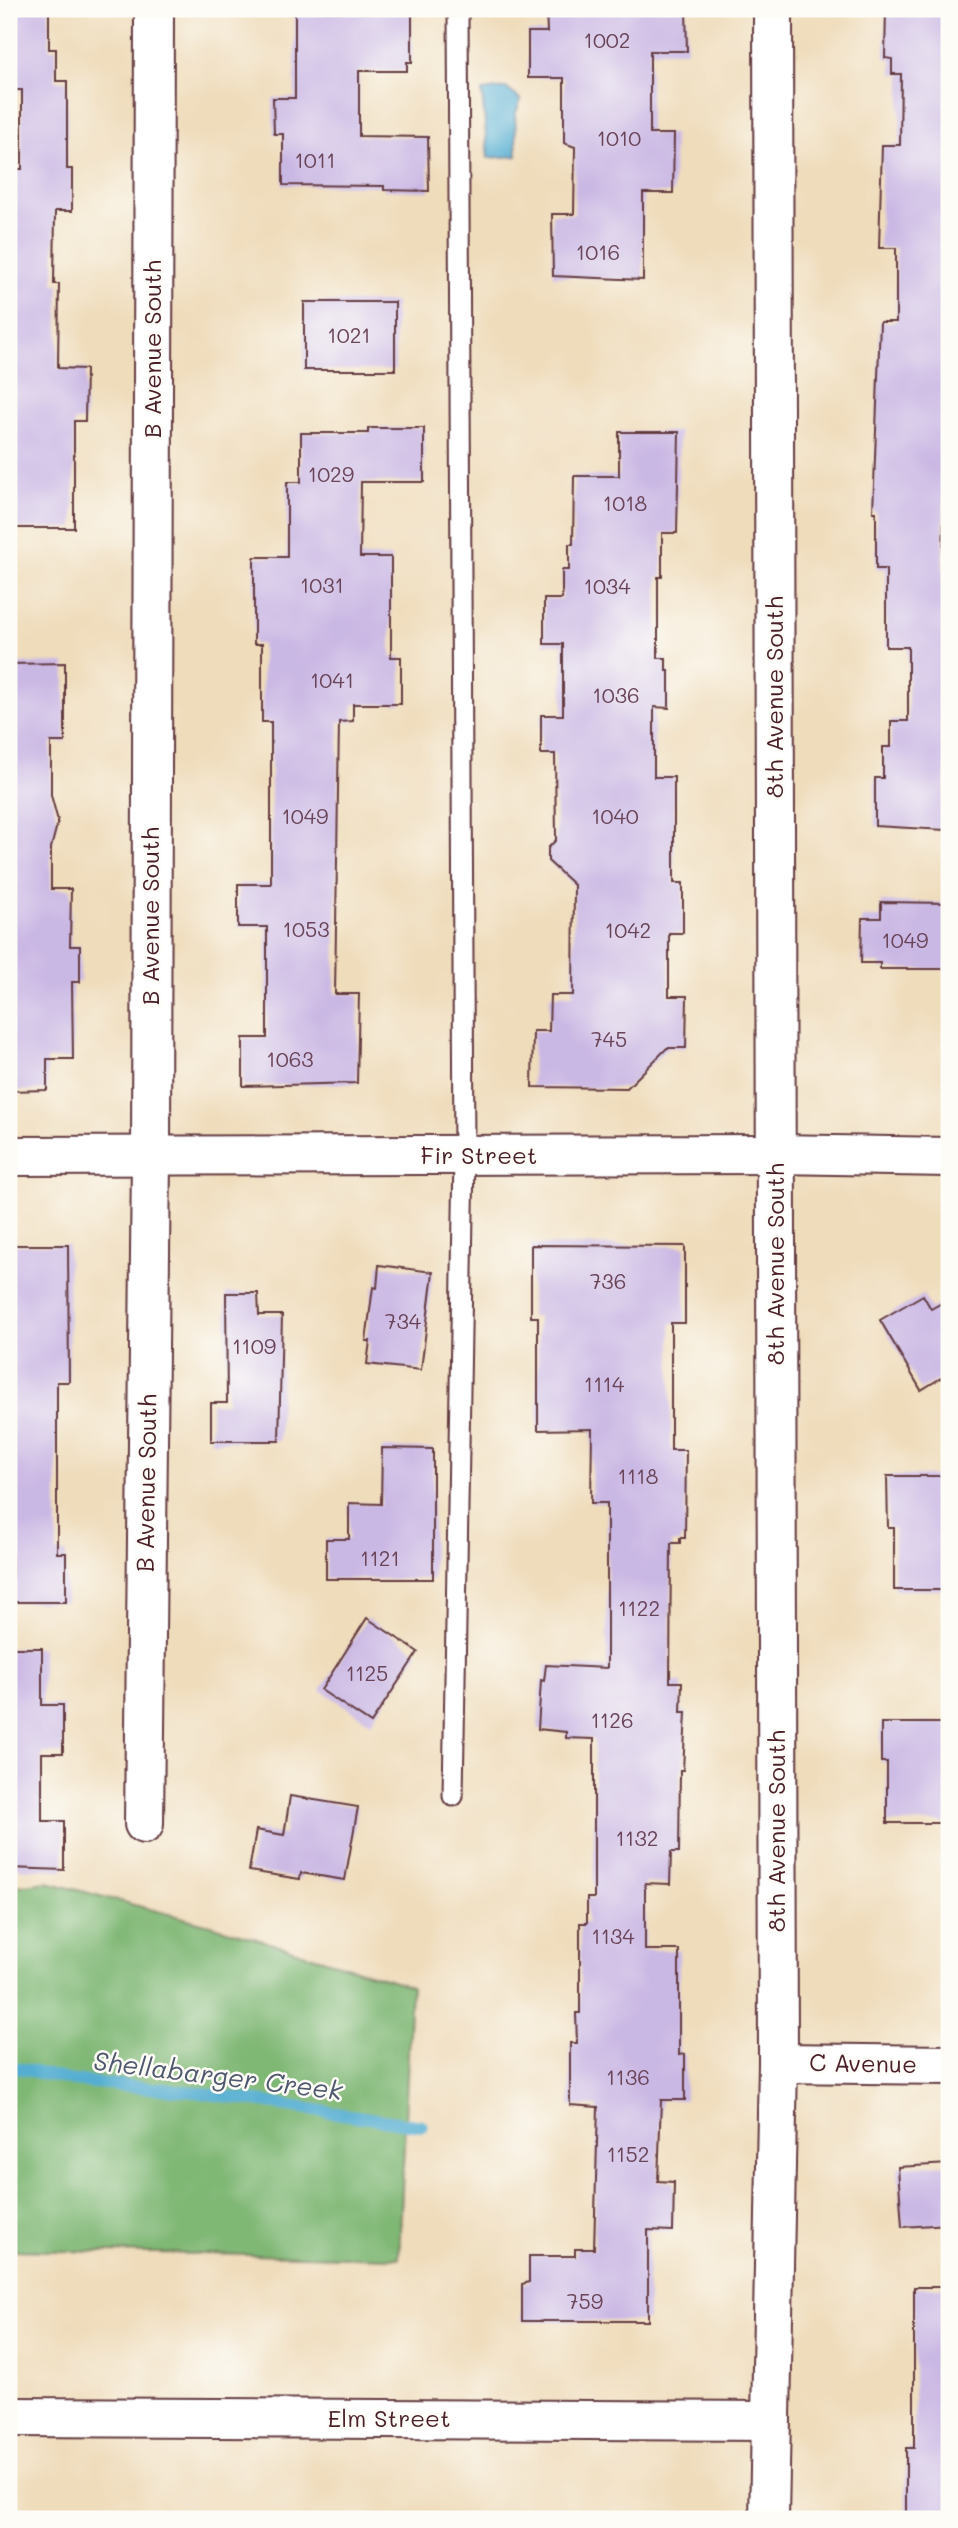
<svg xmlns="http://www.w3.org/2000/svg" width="958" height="2528" viewBox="0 0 958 2528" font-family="Mali,sans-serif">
<rect width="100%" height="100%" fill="#fdfcf7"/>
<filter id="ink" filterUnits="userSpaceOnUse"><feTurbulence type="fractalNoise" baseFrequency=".0143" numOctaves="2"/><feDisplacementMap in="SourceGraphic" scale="14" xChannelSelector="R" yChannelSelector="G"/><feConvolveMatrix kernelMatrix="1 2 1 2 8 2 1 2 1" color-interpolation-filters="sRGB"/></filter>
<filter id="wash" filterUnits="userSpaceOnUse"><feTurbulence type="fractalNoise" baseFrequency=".00686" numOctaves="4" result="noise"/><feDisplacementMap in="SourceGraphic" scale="28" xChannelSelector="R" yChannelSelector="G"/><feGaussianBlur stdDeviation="1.57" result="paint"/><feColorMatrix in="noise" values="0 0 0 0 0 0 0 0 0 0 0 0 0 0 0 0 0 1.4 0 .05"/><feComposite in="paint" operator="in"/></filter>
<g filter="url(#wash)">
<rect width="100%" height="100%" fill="#efdcbb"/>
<!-- forest -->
<polygon fill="#7fb774" stroke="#646b50" stroke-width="2" points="47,1882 214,1926 411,1986 399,2258 9,2250 9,1887"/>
<!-- water -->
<polygon fill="#54aed2" stroke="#4f667e" stroke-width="2" points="506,88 521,100 515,115 517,156 488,158 482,91"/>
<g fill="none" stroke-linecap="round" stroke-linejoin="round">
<!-- stream -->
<polyline stroke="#54aed2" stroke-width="12" points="9,2066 73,2081 196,2092 422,2126"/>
</g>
<g id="blocks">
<!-- building -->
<g fill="#cab8e4">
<polygon points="9,9 49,9 49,49 56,49 56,81 67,81 67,169 72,169 72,211 55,211 54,284 59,284 58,368 86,369 85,421 74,421 74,528 9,528 9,169 22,169 22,90 9,90"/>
<polygon points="546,9 686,9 687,51 650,51 650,134 674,134 673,193 643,193 643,280 553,276 552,214 574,214 575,147 564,143 564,78 528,78 528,32 547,32"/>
<polygon points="886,9 949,9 949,489 944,489 943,599 949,599 949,775 945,775 945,830 875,826 875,778 883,778 883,747 891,747 891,721 908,721 908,647 886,647 886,569 876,569 876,512 873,512 880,322 896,322 896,248 879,248 882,145 900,145 901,74 892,74 892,59 885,58"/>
<polygon points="295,10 412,14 412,62 407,62 407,71 359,71 359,136 428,137 429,191 384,190 384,186 283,185 283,134 274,134 273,98 295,98"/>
<rect x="304" y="302" width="91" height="68"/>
<polygon points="368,428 424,428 424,482 361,482 360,557 391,557 391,657 401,657 401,704 353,704 353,721 339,722 335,994 359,994 357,1083 243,1086 243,1038 267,1038 267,927 238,927 238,884 271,884 271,722 262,722 262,644 254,644 254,557 287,557 287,482 301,482 301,433 368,433"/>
<polygon points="619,432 679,432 677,533 662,533 662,577 658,577 658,658 666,658 666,671 669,671 669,708 654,707 654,777 674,777 674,883 683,883 683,933 669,933 669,996 687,996 686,1048 667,1048 627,1088 532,1087 533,1031 549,1031 550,995 573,995 574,885 548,861 548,848 556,840 555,754 541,754 541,715 563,715 563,644 544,644 544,599 562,599 562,570 569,570 569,544 573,544 574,476 619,476"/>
<polygon points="65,663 65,742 51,742 51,795 58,821 51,848 51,889 71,889 70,946 80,946 80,982 72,982 73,1059 47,1059 47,1090 9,1091 9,664"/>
<polygon points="881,902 949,903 949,969 880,969 880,963 861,963 862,918 881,918"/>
<polygon points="9,1245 68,1245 69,1382 57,1382 57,1553 66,1553 66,1602 12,1602"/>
<polygon points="531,1245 685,1246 685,1323 671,1323 671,1450 686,1450 685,1538 680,1538 680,1543 671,1543 670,1682 682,1682 681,1712 686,1712 683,1770 680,1770 679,1852 671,1852 670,1884 645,1883 645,1950 679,1950 679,2055 685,2054 685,2100 661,2100 658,2181 674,2182 673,2231 648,2230 648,2321 522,2321 522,2284 529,2282 529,2256 575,2256 575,2249 594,2249 598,2107 570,2105 570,2043 577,2043 576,2013 580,2013 580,1923 587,1923 587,1898 594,1898 594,1739 566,1738 566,1732 538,1729 541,1680 544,1681 546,1665 607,1668 607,1503 591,1503 592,1429 538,1430 538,1317 531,1317"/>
<polygon points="379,1265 433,1272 421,1370 367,1364 370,1341 366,1341 373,1287 377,1288"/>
<polygon points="226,1293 258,1293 259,1315 282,1315 279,1441 211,1441 211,1403 227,1403"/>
<polygon points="923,1295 931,1309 949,1299 949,1373 921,1390 880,1320"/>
<polygon points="382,1448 433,1449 433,1579 326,1579 326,1539 349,1539 349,1503 381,1504"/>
<polygon points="887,1476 949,1476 949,1590 894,1590 894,1528 888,1528"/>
<polygon points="367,1618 418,1652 371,1723 321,1690"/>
<polygon points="9,1648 42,1648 42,1705 63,1705 63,1753 42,1753 42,1821 64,1821 64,1870 9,1868"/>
<polygon points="881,1723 949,1723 949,1823 887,1823 887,1762 881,1762"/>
<polygon points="290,1796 358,1807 345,1880 301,1873 300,1879 249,1871 256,1830 284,1835"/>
<polygon points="949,2164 949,2224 902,2227 898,2167"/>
<polygon points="914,2287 949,2287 949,2519 906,2519 906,2448 914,2448"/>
</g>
</g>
</g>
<g filter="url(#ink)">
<use href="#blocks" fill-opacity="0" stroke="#633b41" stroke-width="2"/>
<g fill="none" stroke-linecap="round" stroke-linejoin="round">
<!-- service casing -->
<g stroke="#633b41" stroke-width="23">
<polyline id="service" points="453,1796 464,1156 458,9"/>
</g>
<!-- minor casing -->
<g stroke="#633b41" stroke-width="42">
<g id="minor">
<polyline points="9,1156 776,1154 949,1157"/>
<polyline points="144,1824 151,1158 154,9"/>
<polyline points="778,2063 949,2065"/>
<polyline points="9,2417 770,2421"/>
<polyline points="769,2519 778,2063 773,9"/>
</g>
</g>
<!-- service -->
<use href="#service" stroke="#fff" stroke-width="19"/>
<!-- minor -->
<use href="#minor" stroke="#fff" stroke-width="38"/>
</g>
</g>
<g text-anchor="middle" stroke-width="5" stroke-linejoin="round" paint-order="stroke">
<!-- number labels -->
<g font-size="21" fill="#6a4559">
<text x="607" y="48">1002</text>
<text x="619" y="146">1010</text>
<text x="315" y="168">1011</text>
<text x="598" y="260">1016</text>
<text x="349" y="343">1021</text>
<text x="331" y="482">1029</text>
<text x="625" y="511">1018</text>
<text x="322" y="593">1031</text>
<text x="607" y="594">1034</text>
<text x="332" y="688">1041</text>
<text x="616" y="703">1036</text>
<text x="305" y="824">1049</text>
<text x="615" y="824">1040</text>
<text x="306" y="937">1053</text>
<text x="628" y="938">1042</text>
<text x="905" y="948">1049</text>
<text x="609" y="1047">745</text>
<text x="290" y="1067">1063</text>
<text x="608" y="1289">736</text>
<text x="403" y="1329">734</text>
<text x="254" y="1354">1109</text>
<text x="604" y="1392">1114</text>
<text x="638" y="1484">1118</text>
<text x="380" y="1566">1121</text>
<text x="639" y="1616">1122</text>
<text x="367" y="1681">1125</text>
<text x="612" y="1728">1126</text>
<text x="637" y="1846">1132</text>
<text x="613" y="1944">1134</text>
<text x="628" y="2085">1136</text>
<text x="628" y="2162">1152</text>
<text x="585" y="2309">759</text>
</g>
<!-- street labels -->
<g font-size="24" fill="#4a1f2b" stroke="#fdfcf7">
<text transform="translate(153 349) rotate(-90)" y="8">B Avenue South</text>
<text transform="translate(775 697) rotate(-90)" y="8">8th Avenue South</text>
<text transform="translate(151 916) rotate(-90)" y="8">B Avenue South</text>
<text x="479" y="1164">Fir Street</text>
<text transform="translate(776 1264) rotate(-90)" y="8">8th Avenue South</text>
<text transform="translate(147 1483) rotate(-89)" y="8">B Avenue South</text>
<text transform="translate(777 1831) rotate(-90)" y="8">8th Avenue South</text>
<text transform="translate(863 2064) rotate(1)" y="8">C Avenue</text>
<text x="389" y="2427">Elm Street</text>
</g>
<!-- water labels -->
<g font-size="26" font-style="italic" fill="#4e586e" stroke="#fdfcf7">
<text transform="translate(218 2076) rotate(7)" y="9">Shellabarger Creek</text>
</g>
</g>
<!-- margin -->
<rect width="958" height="2528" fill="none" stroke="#fdfcf7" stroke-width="35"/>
</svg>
